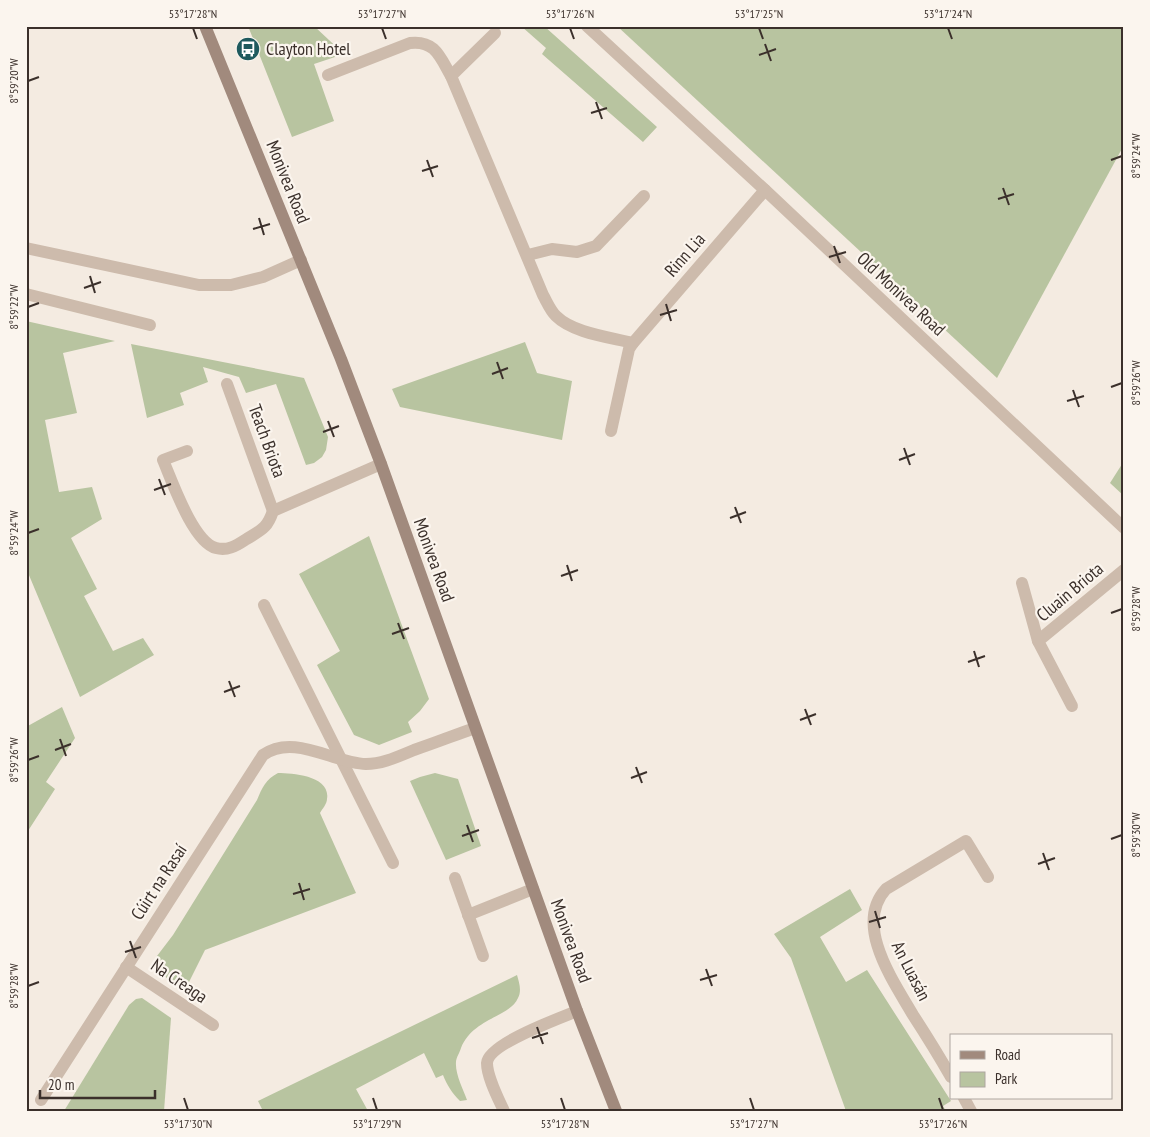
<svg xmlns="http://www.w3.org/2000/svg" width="1150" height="1137" viewBox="0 0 1150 1137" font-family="'PT Sans Narrow',sans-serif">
<rect width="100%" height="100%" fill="#f4ebe1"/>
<!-- green -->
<g fill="#b8c4a0">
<polygon points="248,26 314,26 344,54 314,64 334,121 292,137"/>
<polygon points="521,26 544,26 657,127 643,142 542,54 546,48"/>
<polygon points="617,26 1124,26 1124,145 997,378"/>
<polygon points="26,321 115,341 63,353 77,413 45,420 59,492 92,487 102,519 71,538 97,589 84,596 113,651 143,638 154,655 80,697 26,568"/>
<polygon points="525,342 537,373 572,381 562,440 400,407 392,389"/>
<polygon points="131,344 304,378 328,437 326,450 322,457 314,463 306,465 276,384 246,393 239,377 203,367 208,382 180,393 184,405 147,418"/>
<polygon points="1124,461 1124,496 1110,483"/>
<polygon points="369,536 429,699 420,711 408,722 412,732 379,745 354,735 317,665 340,651 299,574"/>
<polygon points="62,707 75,738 46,782 55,789 26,834 26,727"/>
<path d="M 278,773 C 293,773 331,776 327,799 C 327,804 322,809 320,813 L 356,893 L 205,950 L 185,990 C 174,984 160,975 155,963 L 157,956 L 173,935 L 257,800 C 262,788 266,779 278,773 Z"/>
<polygon points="435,773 458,779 481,846 446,860 410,781 420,777"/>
<polygon points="850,889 862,910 820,937 846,982 867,970 951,1101 943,1106 946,1111 846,1111 791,958 774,934"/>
<path d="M 517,975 C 519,982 522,991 518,998 C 510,1017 473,1018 461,1048 C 460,1052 456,1058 456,1062 C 455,1074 463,1089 467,1100 L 460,1101 C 452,1093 447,1085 443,1075 L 436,1078 L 424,1053 L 356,1089 L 368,1111 L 263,1111 L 258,1101 Z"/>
<polygon points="142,998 171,1018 164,1111 64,1111 129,1005 136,999"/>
</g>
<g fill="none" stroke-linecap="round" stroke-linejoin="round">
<!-- service -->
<g stroke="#cdbbac" stroke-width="12">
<polyline points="26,248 199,285 231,285 263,277 301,260"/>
<polyline points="26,294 150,325"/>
</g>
<!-- minor -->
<g stroke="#cdbbac" stroke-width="12">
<path d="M 328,75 L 410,43 C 435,40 440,57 451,76 L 543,295 C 547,302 550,310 556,316 C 573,333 609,337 633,343 L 765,190"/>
<polyline points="451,76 495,33"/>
<polyline points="528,255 552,249 577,252 596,246 644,196"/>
<polyline points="227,384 273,511"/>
<polyline points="611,431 629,349 633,343"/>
<path d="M 187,451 L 163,460 C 172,481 193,542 216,548 C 227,551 236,546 245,540 C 261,530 267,529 273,511 L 381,464"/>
<polyline points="1022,583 1038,641"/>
<polyline points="264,605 393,863"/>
<polyline points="1072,706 1038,641 1124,570"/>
<polyline points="455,878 483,956"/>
<polyline points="468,915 533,889"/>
<polyline points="126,967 213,1025"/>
<path d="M 951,1077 C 939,1056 926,1035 913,1015 C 894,982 853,925 886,889 L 966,841 L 988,877"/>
<polyline points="964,1098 971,1111"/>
<path d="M 41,1100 L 263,755 C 294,733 333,763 366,764 C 383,764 399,756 414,750 C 435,743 455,735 475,728"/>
<path d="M 504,1111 C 498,1098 487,1077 487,1063 C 488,1044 560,1018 577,1011"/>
</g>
<!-- tertiary -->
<polyline stroke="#cdbbac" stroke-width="12" points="587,26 765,190 1124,528"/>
<!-- secondary -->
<polyline stroke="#a18a7d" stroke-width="12" points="205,26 341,359 381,464 577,1011 616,1111"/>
</g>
<!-- ticks -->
<path fill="none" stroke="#3b302b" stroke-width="2" d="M 193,28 L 197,39M 382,28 L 386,39M 570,28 L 574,39M 759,28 L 763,39M 948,28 L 952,39M 765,44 L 771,61M 759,55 L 776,49M 28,81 L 39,77M 596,102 L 602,119M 591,113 L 607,108M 427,160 L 433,177M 1111,160 L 1122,156M 422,171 L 438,166M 1003,188 L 1009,205M 998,199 L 1014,194M 259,218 L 264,235M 253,229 L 270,224M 834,246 L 840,263M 829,257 L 846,252M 90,276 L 95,293M 84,288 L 101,282M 666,304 L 671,321M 28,307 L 39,303M 660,315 L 677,310M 497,362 L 503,379M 492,374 L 508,368M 1111,387 L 1122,383M 1073,390 L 1079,407M 1067,401 L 1084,396M 328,421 L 334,437M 323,432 L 339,426M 904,448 L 910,465M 899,460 L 915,454M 159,479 L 165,495M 154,490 L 171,484M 735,507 L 741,523M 730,518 L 746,512M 28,533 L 39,529M 567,565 L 572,581M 561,576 L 578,570M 1111,613 L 1122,609M 398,623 L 404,639M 392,634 L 409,628M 974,651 L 979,667M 968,662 L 985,656M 229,681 L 235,697M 224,692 L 240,686M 805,709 L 811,725M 800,720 L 816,714M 60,739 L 66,756M 55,750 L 71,744M 28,760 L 39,756M 636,767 L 642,783M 631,778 L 647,772M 467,825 L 473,842M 462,836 L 479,830M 1111,839 L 1122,835M 1043,853 L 1049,870M 1038,864 L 1055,858M 299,883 L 304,900M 293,894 L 310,889M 875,911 L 880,928M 869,922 L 886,917M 130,941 L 136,958M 125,952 L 141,947M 706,969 L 712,986M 700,980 L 717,975M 28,986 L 39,982M 537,1027 L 543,1044M 532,1038 L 548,1033M 184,1098 L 188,1110M 373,1098 L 377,1110M 561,1098 L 565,1110M 750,1098 L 754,1110M 939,1098 L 943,1110"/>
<!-- icons -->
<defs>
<g id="bus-disc" transform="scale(1.25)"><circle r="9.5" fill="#1f5a5e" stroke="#fbf5ee"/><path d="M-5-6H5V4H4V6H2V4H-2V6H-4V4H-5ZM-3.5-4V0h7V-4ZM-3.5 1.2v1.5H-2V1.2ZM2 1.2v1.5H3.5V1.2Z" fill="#fff"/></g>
</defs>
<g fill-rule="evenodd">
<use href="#bus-disc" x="248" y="49"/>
</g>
<g text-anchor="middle" stroke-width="4.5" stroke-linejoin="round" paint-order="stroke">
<!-- poi labels -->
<g font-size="18" fill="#3b302b" stroke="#fbf5ee" text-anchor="start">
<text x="266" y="55">Clayton Hotel</text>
</g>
<!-- street labels -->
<g font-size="18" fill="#3b302b" stroke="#fbf5ee">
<text transform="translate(288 182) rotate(68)" y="6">Monivea Road</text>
<text transform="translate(685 255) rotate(-49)" y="6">Rinn Lia</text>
<text transform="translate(901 294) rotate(43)" y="6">Old Monivea Road</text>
<text transform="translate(267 441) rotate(70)" y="6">Teach Briota</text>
<text transform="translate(434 560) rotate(70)" y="6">Monivea Road</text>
<text transform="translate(1070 592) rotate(-40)" y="6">Cluain Briota</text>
<text transform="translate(159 882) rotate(-57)" y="6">Cúirt na Rasaí</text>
<text transform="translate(571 941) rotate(70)" y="6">Monivea Road</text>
<text transform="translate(911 971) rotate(63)" y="6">An Luasán</text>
<text transform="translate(179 981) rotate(34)" y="6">Na Creaga</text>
</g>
</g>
<!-- border -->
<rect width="1150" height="1137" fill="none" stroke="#fbf5ee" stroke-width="55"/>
<!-- legend -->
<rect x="950" y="1034" width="162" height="65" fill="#fbf5ee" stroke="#aea6a0"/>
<rect x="960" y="1051" width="25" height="8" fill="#a18a7d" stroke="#aea6a0"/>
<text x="995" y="1060" font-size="15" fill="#3b302b">Road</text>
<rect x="960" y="1072" width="25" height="15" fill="#b8c4a0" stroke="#aea6a0"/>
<text x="995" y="1084" font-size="15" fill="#3b302b">Park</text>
<!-- scale -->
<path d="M40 1090v8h115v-8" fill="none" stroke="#3b302b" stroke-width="2.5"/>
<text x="48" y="1090" font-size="15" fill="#3b302b" stroke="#fbf5ee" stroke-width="4" paint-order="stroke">20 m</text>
<rect x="28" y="28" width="1094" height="1082" fill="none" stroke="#3b302b" stroke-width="2"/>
<g font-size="12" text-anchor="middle" fill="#3b302b">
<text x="193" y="18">53°17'28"N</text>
<text x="382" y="18">53°17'27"N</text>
<text x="570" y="18">53°17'26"N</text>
<text x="759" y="18">53°17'25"N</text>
<text x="948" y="18">53°17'24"N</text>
<text transform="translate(14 81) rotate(-90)" y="4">8°59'20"W</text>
<text transform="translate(1136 156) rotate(-90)" y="4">8°59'24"W</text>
<text transform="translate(14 307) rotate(-90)" y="4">8°59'22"W</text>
<text transform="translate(1136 383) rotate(-90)" y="4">8°59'26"W</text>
<text transform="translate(14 533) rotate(-90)" y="4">8°59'24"W</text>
<text transform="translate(1136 609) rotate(-90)" y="4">8°59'28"W</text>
<text transform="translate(14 760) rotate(-90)" y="4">8°59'26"W</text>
<text transform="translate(1136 835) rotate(-90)" y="4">8°59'30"W</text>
<text transform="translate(14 986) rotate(-90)" y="4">8°59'28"W</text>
<text x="188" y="1128">53°17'30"N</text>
<text x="377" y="1128">53°17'29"N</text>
<text x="565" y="1128">53°17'28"N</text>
<text x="754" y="1128">53°17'27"N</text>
<text x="943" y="1128">53°17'26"N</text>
</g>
</svg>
